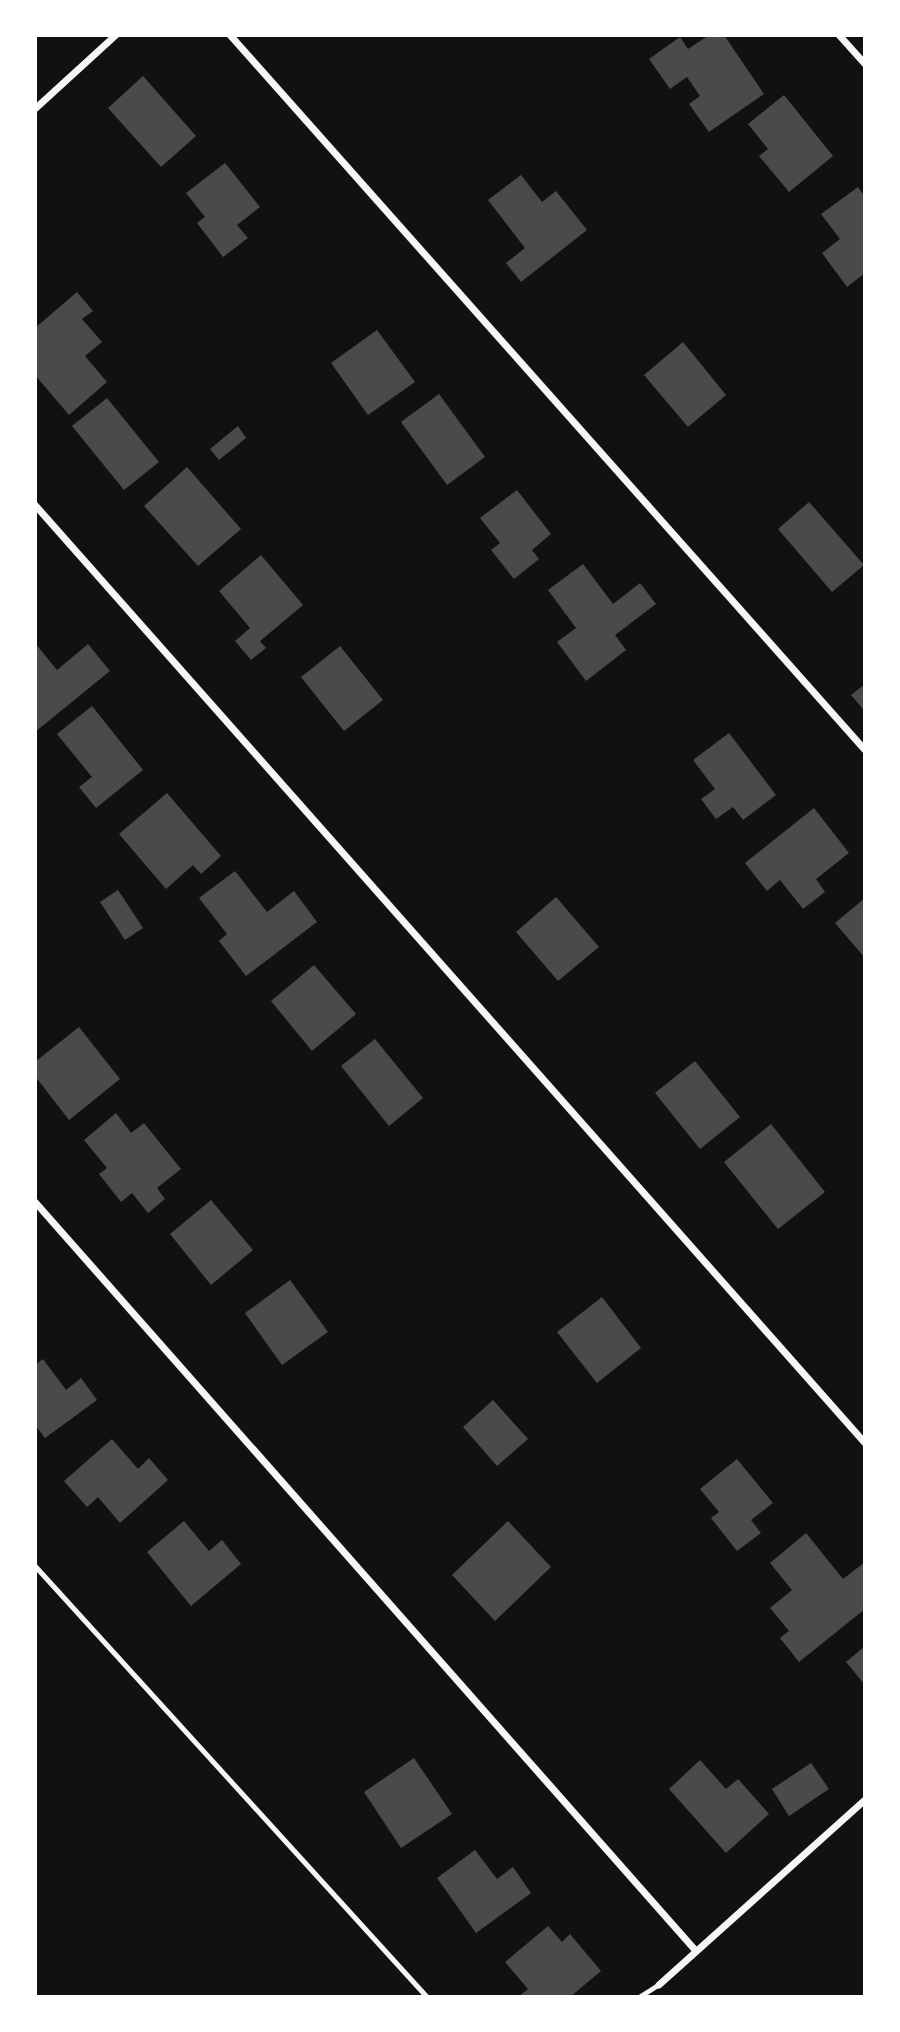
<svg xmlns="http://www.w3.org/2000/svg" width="900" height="2032" viewBox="0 0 900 2032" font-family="'Space Grotesk',sans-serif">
<rect width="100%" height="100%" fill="#111"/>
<!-- building -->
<g fill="#4a4a4a">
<polygon points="709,35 724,35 764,94 709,132 689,104 700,96 687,77 670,89 649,59 680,37 688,49"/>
<polygon points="143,76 196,136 161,167 108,108"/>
<polygon points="784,95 833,156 789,192 759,156 768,149 748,124"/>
<polygon points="225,163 260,207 237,225 248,238 223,257 197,223 205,217 186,193"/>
<polygon points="521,175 542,202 556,191 587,230 521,282 506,263 525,248 488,200"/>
<polygon points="858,187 865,197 865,273 847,287 822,253 840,239 821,214"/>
<polygon points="77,292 93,311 82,319 102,342 85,356 107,382 69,415 35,375 35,328"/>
<polygon points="377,330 415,382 368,415 331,363"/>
<polygon points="683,342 726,395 688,427 644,375"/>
<polygon points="439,394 485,457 447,485 401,422"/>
<polygon points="107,398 159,462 124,490 72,426"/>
<polygon points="238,426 246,438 219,460 210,449"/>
<polygon points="187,467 241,529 198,566 144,506"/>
<polygon points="517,490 551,534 532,550 539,559 514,579 491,550 500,543 480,518"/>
<polygon points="809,502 864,565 832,592 778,529"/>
<polygon points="261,555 303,605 260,641 266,648 251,660 235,641 250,628 219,591"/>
<polygon points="583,564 613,604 640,583 656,604 615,635 626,650 586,681 557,642 576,628 548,590"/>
<polygon points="35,643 57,670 88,644 110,671 35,732"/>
<polygon points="340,646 383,700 344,731 301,677"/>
<polygon points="865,684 865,707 863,709 851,695"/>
<polygon points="92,706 143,770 96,808 79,787 92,777 57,734"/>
<polygon points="729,733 776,795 743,820 733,807 716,819 701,799 715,789 693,760"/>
<polygon points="167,793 221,856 201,874 193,865 166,889 119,834"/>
<polygon points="814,808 849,853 816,879 825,892 803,909 780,880 767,891 745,863"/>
<polygon points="235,871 267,912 294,891 317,922 246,976 219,941 227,934 199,898"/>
<polygon points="118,890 143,928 125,940 100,902"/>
<polygon points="556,897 599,947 558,981 516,932"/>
<polygon points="865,898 865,958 835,923"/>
<polygon points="314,965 356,1014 312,1051 271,1001"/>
<polygon points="79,1027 120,1079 69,1120 35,1076 35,1062"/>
<polygon points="375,1039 423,1098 389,1126 341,1066"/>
<polygon points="695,1061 740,1117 700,1149 655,1093"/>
<polygon points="116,1113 131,1133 144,1123 181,1169 157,1188 165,1199 148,1213 132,1193 121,1202 99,1174 107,1168 84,1140"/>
<polygon points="771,1124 825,1192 778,1229 724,1162"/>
<polygon points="211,1200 253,1250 211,1285 170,1234"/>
<polygon points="290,1280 328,1332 282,1365 245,1313"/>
<polygon points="602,1297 641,1348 597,1383 557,1332"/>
<polygon points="43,1359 66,1390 81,1378 97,1400 45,1438 35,1425 35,1365"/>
<polygon points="493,1400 528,1439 497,1466 463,1427"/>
<polygon points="112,1439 138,1469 149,1458 168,1480 120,1523 98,1497 87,1507 64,1481"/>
<polygon points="737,1459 773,1503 751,1520 761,1533 737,1551 711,1518 719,1512 700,1489"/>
<polygon points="184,1521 209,1551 222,1540 241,1564 191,1606 147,1552"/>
<polygon points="508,1521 551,1567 495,1621 452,1575"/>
<polygon points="806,1533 843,1579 865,1562 865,1609 799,1662 780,1638 789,1631 770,1608 792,1590 770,1563"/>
<polygon points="865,1646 865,1685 846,1662"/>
<polygon points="414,1758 452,1814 401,1848 364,1792"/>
<polygon points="700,1760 726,1789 738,1779 769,1814 726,1853 669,1789"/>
<polygon points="811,1763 829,1789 789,1816 772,1789"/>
<polygon points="475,1850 497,1879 513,1867 531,1893 476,1933 437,1878"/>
<polygon points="548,1926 562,1942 570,1934 601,1971 570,1997 518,1997 528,1989 505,1962"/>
</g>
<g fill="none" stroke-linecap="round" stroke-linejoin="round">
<!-- service -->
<g stroke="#f5f5f5" stroke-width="5">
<polyline points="35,1566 427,1997"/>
<polyline points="640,1997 659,1985"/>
</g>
<!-- minor -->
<g stroke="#f5f5f5" stroke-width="7">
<polyline points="230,35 865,750"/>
<polyline points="839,35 865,64"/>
<polyline points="35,109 116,35"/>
<polyline points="35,505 865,1443"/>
<polyline points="35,1202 696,1951"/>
<polyline points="659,1985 865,1800"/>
</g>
</g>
<!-- border -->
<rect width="900" height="2032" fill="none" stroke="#ffffff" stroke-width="74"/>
</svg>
